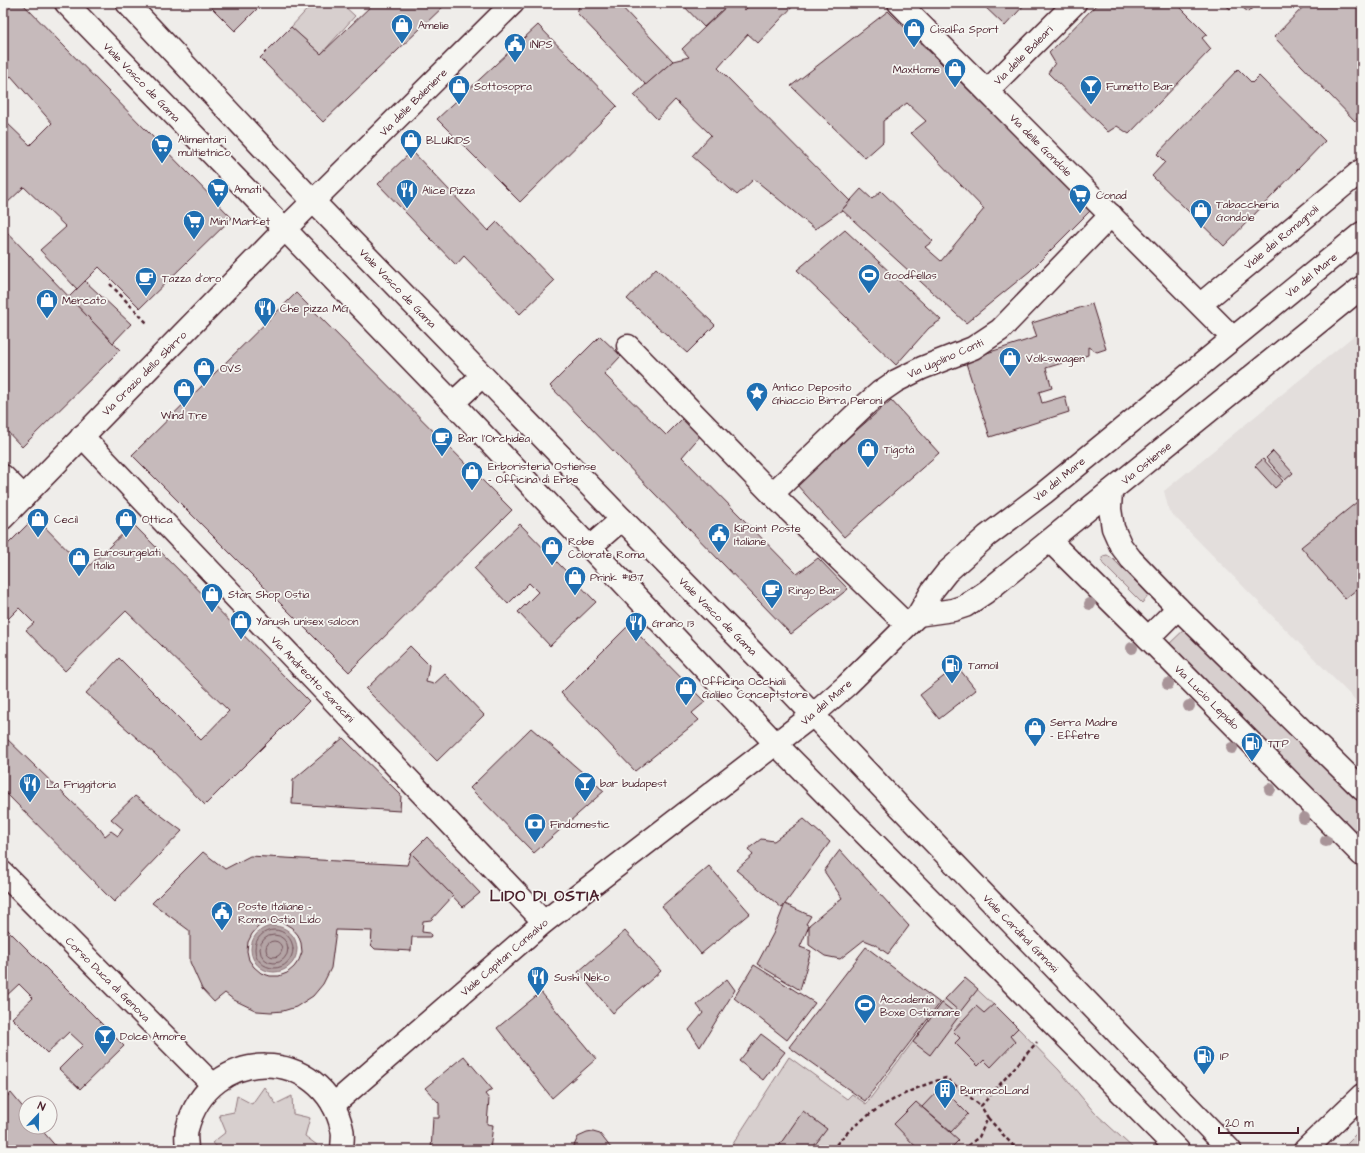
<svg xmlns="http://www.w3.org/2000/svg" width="1365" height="1153" viewBox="0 0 1365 1153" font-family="'Architects Daughter',sans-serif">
<rect width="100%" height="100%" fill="#efedea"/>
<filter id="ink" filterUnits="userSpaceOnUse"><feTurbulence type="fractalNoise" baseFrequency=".025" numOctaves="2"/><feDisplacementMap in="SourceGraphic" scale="8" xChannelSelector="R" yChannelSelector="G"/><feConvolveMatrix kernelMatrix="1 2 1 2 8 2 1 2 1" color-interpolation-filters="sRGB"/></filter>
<g filter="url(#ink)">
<!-- built -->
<polygon fill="#e3dedc" points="1362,329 1362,707 1169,511 1164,491"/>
<!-- green -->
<g fill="#d7cfce" stroke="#90777c">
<polygon points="313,3 341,3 355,16 321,54 291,27"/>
<polygon points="1107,555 1112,558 1149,595 1142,603 1103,564 1102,558 1103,556"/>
<polygon points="1189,625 1362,798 1362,844 1166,647"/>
<polygon points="965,978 1018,1028 1059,1070 1094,1112 1135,1150 729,1150 789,1057 847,1099 852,1094 866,1104 942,1003"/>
<polygon points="264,1087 276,1104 292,1096 293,1114 310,1118 305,1136 317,1145 310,1150 222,1150 212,1143 226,1132 219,1115 234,1112 237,1096 252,1104"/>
<polygon points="1362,1128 1362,1150 1340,1150"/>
</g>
<!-- water -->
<circle fill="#b4a4a5" stroke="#8a6f74" cx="274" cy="949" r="23"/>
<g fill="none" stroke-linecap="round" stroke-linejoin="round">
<!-- shore -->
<g stroke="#74545c" stroke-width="1">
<circle cx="274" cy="949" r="19"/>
<circle cx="274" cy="949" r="14"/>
<circle cx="274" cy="949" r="8"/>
</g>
</g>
<!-- building -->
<g fill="#c6babb" stroke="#4a1f2b" fill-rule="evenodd">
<polygon points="3,3 22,3 232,218 140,308 99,267 77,289 40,250 66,227 24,187 3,207 3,125 6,122 30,145 52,123 11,76 3,83"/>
<polygon points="207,3 263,3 235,31"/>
<polygon points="374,3 447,3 323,122 260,58 291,27 321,54"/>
<polygon points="580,3 618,3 673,61 646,85 577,13"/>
<polygon points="681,3 730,3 704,27"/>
<polygon points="730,3 732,3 735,7 739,4 745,10 752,3 796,3 758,43 748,34 718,68 850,201 842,210 815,229 754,179 737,195 692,156 711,135 675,100 657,119 634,95 673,61 689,57 682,49"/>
<polygon points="981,3 1026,3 1005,26"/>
<polygon points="1098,3 1176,3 1207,34 1202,38 1211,49 1129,134 1117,126 1108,132 1048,73 1055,63 1049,53"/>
<polygon points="1223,3 1258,3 1248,12 1237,3 1230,9"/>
<polygon points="1307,3 1362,3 1362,113 1355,121 1274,37"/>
<polygon points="888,11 1091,210 1030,271 966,323 842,210 861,189 872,199 881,191 933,241 925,247 941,261 984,209 911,133 926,121 907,103 883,121 883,142 865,158 791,86"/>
<polygon points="538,25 617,106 520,202 437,119"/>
<polygon points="1238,69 1252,83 1259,76 1325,141 1224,246 1152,176 1165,162 1157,154"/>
<polygon points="412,151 488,231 497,222 554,281 520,314 464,256 456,265 378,184"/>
<polygon points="3,228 120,350 22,447 3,427"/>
<polygon points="845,230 941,320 929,328 896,365 797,270"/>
<polygon points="656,268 715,325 687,353 627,299"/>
<polygon points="85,281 131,324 113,343 69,297"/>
<polygon points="296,293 512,510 349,672 132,455"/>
<polygon points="1092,304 1106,349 1097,352 1088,347 1088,355 1046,368 1052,388 1039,392 1042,403 1065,396 1069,412 990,437 965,360 1037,337 1032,323"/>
<polygon points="600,336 621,356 604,374 666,435 684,417 701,435 682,457 797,574 818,558 848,589 791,634 550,386"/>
<polygon points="891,400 939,453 844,537 796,484"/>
<polygon points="1273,451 1293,473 1285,480 1266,458"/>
<polygon points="1263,459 1283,481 1275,488 1255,466"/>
<polygon points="1362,498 1362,585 1345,599 1301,547"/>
<polygon points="35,517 86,569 133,524 309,701 205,805 155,754 86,693 119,658 201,740 229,711 126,611 65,671 26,630 34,623 19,608 3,624 3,549"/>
<polygon points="520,524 596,602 550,646 518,612 538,592 529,583 508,604 474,568"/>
<polygon points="629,625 705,702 692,713 699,720 635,771 561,693"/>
<polygon points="410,646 429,665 426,682 434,684 445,674 484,715 437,761 366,689"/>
<polygon points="957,666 976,690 939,719 920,695"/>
<polygon points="531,728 604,791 534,853 470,788"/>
<polygon points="3,735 100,829 105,836 111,831 118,836 123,829 111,819 135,796 182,831 114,902 3,790"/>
<polygon points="343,738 401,795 400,811 292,804 293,780"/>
<polygon points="804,819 830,842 782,908 736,870 753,855 748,849 761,839 774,841"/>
<polygon points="427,837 480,893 463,907 411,853"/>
<polygon points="840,850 909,926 888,954 874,944 864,940 840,959 825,956 809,945 809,925 842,898 824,871"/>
<path d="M 203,852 L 225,869 L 250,856 L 407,865 L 411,853 L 453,896 L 431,920 L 423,921 L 422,932 L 430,933 L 431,936 L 430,937 L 412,937 L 411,951 L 375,949 L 371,945 L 372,931 L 336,930 L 331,968 L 323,984 L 313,996 L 296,1007 L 283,1011 L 271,1012 L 257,1011 L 234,1000 L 225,993 L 214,1002 L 202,989 L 190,962 L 190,931 L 152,903 ZM 275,921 L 284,923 L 292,928 L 298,935 L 301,943 L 302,952 L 299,960 L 294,967 L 287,973 L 279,976 L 270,976 L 261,973 L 254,967 L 249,960 L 247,951 L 248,942 L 252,934 L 258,927 L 266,922 Z"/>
<polygon points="709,866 750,913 701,954 662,906"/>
<polygon points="785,904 811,916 806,924 809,926 800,947 811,951 800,990 757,964 773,934"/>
<polygon points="3,925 124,1046 80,1089 59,1069 83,1045 69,1032 47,1053 12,1018 33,998 19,984 3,999"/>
<polygon points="625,931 661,971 613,1013 578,972"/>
<polygon points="866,947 940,1003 865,1101 789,1047"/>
<polygon points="754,965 815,1003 787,1040 734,998"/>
<polygon points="965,978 978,989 960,1012 945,999"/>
<polygon points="727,979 735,990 700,1047 689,1030 703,1013 697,1005"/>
<polygon points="541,992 596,1059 552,1098 497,1028"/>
<polygon points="942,1003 959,1016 930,1055 913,1042"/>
<polygon points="994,1004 1018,1028 1010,1036 1015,1042 991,1067 984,1060 978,1066 955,1043 960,1038 953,1031 976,1006 984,1013"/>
<polygon points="761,1034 785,1052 763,1080 739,1061"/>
<polygon points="464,1056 492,1089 485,1094 489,1099 487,1124 493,1125 490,1150 431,1150 433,1118 439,1118 439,1103 425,1088"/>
<polygon points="941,1087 968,1114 951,1132 922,1107"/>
<polygon points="11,1093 26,1111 26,1127 39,1127 59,1150 3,1150 3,1100"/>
<polygon points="916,1102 959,1140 951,1148 952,1150 919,1150 894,1124"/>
<polygon points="803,1111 827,1129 811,1150 776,1150"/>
<polygon points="593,1132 600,1134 611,1148 610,1150 572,1150 578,1137 587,1133"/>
</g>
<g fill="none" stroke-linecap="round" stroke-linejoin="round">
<!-- street casing -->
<g stroke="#4a1f2b" stroke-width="25">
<g id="street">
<polyline points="899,3 1233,338"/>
<polyline points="987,91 1075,3"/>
<polyline points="1201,304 1362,170"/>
<polyline points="628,346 772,494 907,625"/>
<polyline points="453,403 482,376"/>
<polyline points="82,436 544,922"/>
<polyline points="3,476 24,497"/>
<polyline points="1111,491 1110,509 1113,528 1121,546 1131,559 1178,608 1362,789"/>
<polyline points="772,494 863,407 880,392 896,381 922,368 973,348 1000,330 1111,215"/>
<polyline points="3,518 285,229 513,3"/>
<polyline points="590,547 622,519"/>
<polyline points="1148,638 1178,608"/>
<polyline points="3,873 212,1084"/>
</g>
</g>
<!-- secondary casing -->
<g stroke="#4a1f2b" stroke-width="25">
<g id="secondary">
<polyline points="66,3 453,403 775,743 1178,1150"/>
<polyline points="127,3 313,201 622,519 777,677 902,809 1230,1150"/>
<polyline points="1050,541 1148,638 1362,855"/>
<polyline points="918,615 953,610 965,606 986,592 1362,287"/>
<polyline points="333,1105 544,922 813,715 847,685 918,615 932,591 947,572 987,536 1044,493 1362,233"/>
<path d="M 187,1150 C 187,1143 185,1135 187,1129 C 209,1044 323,1045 342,1129 C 344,1135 342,1143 342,1150"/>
<polyline points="1305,1150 1362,1095"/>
</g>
</g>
<!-- path -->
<g stroke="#4a1f2b" stroke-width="2.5" stroke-dasharray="4 3" stroke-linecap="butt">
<polyline points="110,284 148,324"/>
<polyline points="988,1118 1017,1150"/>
<path d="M 832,1150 C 857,1116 906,1089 946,1078 L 981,1106"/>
<polyline points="962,1150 979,1137 988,1118 981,1106 1037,1042"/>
</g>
<!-- street -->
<use href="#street" stroke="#f6f6f2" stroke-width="22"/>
<!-- secondary -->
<use href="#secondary" stroke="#f6f6f2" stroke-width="22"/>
</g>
<!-- trees -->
<g fill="#a89498">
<circle cx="1090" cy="604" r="6"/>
<circle cx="1132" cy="648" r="6"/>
<circle cx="1168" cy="684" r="6"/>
<circle cx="1189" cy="706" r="6"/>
<circle cx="1232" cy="748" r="6"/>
<circle cx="1270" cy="789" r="6"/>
<circle cx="1304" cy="818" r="6"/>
<circle cx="1326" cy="841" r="6"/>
</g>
</g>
<!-- icons -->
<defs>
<g id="shop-pin" transform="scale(1.15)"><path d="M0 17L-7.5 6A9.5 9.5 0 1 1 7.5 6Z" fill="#1f6fb2" stroke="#f6f6f2"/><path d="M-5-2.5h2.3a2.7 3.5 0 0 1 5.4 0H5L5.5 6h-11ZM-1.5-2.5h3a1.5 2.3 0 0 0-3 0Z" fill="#fff"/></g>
<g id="civic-pin" transform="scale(1.15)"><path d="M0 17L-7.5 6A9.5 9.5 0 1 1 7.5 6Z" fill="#1f6fb2" stroke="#f6f6f2"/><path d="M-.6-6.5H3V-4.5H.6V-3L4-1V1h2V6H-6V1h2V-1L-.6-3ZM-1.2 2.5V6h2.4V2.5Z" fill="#fff"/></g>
<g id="bar-pin" transform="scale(1.15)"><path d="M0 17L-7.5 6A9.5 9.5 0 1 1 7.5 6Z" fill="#1f6fb2" stroke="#f6f6f2"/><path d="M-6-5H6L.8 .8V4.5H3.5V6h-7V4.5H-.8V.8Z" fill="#fff"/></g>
<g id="supermarket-pin" transform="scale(1.15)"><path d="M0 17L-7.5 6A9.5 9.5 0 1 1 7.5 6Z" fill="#1f6fb2" stroke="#f6f6f2"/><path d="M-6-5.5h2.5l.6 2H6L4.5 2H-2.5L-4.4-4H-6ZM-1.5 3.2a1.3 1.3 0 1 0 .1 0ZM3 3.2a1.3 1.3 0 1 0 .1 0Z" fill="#fff"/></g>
<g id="restaurant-pin" transform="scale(1.15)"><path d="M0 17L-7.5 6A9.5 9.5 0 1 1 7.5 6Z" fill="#1f6fb2" stroke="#f6f6f2"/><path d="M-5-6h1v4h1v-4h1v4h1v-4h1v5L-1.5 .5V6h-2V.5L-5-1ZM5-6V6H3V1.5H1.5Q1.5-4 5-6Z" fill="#fff"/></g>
<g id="stadium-pin" transform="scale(1.15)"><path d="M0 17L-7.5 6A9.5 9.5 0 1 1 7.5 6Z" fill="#1f6fb2" stroke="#f6f6f2"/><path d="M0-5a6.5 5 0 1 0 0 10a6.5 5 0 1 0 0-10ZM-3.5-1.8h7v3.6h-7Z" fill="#fff"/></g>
<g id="cafe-pin" transform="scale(1.15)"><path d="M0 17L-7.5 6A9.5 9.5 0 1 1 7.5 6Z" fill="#1f6fb2" stroke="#f6f6f2"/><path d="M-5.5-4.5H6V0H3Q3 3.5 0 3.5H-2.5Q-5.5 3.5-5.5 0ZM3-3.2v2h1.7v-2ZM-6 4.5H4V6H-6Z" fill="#fff"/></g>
<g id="sight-pin" transform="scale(1.15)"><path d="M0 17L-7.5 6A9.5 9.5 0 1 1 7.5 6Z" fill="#1f6fb2" stroke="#f6f6f2"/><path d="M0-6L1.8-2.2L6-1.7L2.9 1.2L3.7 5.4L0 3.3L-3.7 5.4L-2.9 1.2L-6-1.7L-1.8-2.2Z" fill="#fff"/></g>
<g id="fuel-pin" transform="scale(1.15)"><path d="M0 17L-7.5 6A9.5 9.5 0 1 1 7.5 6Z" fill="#1f6fb2" stroke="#f6f6f2"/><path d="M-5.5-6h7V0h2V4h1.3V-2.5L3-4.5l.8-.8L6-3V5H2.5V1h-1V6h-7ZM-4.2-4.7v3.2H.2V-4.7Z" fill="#fff"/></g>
<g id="bank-pin" transform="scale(1.15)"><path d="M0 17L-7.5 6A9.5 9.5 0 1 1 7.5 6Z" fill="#1f6fb2" stroke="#f6f6f2"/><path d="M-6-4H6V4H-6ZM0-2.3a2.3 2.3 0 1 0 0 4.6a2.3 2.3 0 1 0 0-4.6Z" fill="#fff"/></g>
<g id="building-pin" transform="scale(1.15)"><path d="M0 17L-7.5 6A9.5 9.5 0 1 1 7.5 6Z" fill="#1f6fb2" stroke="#f6f6f2"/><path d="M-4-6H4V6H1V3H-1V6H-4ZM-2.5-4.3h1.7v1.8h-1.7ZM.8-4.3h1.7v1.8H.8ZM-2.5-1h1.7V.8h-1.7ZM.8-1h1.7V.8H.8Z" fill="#fff"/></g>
</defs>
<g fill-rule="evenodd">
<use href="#shop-pin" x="402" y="25"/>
<use href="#shop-pin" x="914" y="29"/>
<use href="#civic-pin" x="515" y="44"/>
<use href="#shop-pin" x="955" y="69"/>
<use href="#shop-pin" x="459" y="86"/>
<use href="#bar-pin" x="1091" y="86"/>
<use href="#shop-pin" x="411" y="140"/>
<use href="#supermarket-pin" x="162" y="145"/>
<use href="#supermarket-pin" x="218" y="189"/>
<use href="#restaurant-pin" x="407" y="190"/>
<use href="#supermarket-pin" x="1080" y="195"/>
<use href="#shop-pin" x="1201" y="210"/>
<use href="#supermarket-pin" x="194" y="221"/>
<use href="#stadium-pin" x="869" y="275"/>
<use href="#cafe-pin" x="146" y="278"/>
<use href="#shop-pin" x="47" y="300"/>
<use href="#restaurant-pin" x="265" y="308"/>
<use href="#shop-pin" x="1010" y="358"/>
<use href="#shop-pin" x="204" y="368"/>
<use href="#shop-pin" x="184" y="389"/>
<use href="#sight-pin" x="757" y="393"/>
<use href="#cafe-pin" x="442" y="438"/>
<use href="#shop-pin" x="868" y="449"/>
<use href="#shop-pin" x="472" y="472"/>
<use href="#shop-pin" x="38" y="519"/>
<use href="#shop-pin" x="126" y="519"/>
<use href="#civic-pin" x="719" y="534"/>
<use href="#shop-pin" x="552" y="547"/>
<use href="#shop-pin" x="79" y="558"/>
<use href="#shop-pin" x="575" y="577"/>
<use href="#cafe-pin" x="772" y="590"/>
<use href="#shop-pin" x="212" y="594"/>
<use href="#shop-pin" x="241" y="621"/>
<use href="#restaurant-pin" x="636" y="623"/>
<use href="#fuel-pin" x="952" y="665"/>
<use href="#shop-pin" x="686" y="687"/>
<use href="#shop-pin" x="1035" y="728"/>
<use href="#fuel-pin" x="1252" y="743"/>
<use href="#bar-pin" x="585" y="783"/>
<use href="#restaurant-pin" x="30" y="784"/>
<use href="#bank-pin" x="535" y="824"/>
<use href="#civic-pin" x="222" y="912"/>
<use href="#restaurant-pin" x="538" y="977"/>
<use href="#stadium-pin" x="865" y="1005"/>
<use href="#bar-pin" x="105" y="1036"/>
<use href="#fuel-pin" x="1204" y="1056"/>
<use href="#building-pin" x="945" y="1090"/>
</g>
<g text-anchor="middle" stroke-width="3.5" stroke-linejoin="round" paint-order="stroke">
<!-- poi labels -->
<g font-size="11" fill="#4a1f2b" stroke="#f6f6f2" text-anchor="start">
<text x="418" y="29">Amelie</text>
<text x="930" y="33">Cisalfa Sport</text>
<text x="530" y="48">INPS</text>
<text x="940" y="73" text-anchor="end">MaxHome</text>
<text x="474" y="90">Sottosopra</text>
<text x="1106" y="90">Fumetto Bar</text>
<text x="178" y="143">Alimentari<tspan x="178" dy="13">multietnico</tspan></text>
<text x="426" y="144">BLUKIDS</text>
<text x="234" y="193">Amati</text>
<text x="422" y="194">Alice Pizza</text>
<text x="1096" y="199">Conad</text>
<text x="1216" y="208">Tabaccheria<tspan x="1216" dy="13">Gondole</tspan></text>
<text x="210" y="225">Mini Market</text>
<text x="884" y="279">Goodfellas</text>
<text x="162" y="282">Tazza d'oro</text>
<text x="62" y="304">Mercato</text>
<text x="280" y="312">Che pizza MG</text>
<text x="1026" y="362">Volkswagen</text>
<text x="220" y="372">OVS</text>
<text x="772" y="391">Antico Deposito<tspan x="772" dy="13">Ghiaccio Birra Peroni</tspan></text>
<text x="184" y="419" text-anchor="middle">Wind Tre</text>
<text x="458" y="442">Bar l'Orchidea</text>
<text x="884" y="453">Tigotà</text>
<text x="488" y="470">Erboristeria Ostiense<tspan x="488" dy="13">- Officina di Erbe</tspan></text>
<text x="54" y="523">Cecil</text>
<text x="142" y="523">Ottica</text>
<text x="734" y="532">KiPoint Poste<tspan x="734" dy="13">Italiane</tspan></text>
<text x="568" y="545">Robe<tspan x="568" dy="13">Colorate Roma</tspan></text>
<text x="94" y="556">Eurosurgelati<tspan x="94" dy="13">Italia</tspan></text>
<text x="590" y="581">Prink #187</text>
<text x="788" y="594">Ringo Bar</text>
<text x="228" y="598">Star Shop Ostia</text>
<text x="256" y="625">Yanush unisex saloon</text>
<text x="652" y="627">Grano 13</text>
<text x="968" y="669">Tamoil</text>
<text x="702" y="685">Officina Occhiali<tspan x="702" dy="13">Galileo Conceptstore</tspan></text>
<text x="1050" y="726">Serra Madre<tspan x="1050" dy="13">- Effetre</tspan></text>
<text x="1268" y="747">TTP</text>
<text x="600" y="787">bar budapest</text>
<text x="46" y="788">La Friggitoria</text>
<text x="550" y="828">Findomestic</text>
<text x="238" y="910">Poste Italiane –<tspan x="238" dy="13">Roma Ostia Lido</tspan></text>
<text x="554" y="981">Sushi Neko</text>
<text x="880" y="1003">Accademia<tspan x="880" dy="13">Boxe Ostiamare</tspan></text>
<text x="120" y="1040">Dolce Amore</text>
<text x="1220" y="1060">IP</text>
<text x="960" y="1094">BurracoLand</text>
</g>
<!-- street labels -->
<g font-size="11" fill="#4a1f2b" stroke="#f6f6f2">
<text transform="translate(1023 55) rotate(-45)" y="4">Via delle Baleari</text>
<text transform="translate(142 82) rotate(46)" y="4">Viale Vasco de Gama</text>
<text transform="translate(413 102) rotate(-45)" y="4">Via delle Baleniere</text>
<text transform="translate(1041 145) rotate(45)" y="4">Via delle Gondole</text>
<text transform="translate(1281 237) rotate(-40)" y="4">Viale dei Romagnoli</text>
<text transform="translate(1311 275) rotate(-39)" y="4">Via del Mare</text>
<text transform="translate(398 288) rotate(46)" y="4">Viale Vasco de Gama</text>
<text transform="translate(945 358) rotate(-24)" y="4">Via Ugolino Conti</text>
<text transform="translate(144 373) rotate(-45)" y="4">Via Orazio dello Sbirro</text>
<text transform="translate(1146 463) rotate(-39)" y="4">Via Ostiense</text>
<text transform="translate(1059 479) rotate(-39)" y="4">Via del Mare</text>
<text transform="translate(718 616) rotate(45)" y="4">Viale Vasco de Gama</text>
<text transform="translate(313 679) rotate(46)" y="4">Via Andreotto Saracini</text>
<text transform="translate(1207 697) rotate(45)" y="4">Via Lucio Lepidio</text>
<text transform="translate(826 702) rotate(-41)" y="4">Via del Mare</text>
<text transform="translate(1021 933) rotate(46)" y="4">Viale Cardinal Ginnasi</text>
<text transform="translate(504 957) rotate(-41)" y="4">Viale Capitan Consalvo</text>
<text transform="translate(108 979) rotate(45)" y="4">Corso Duca di Genova</text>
</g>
<!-- district labels -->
<g font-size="15" font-weight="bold" letter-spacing="1" fill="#4a1f2b" stroke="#f6f6f2">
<text x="545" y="901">LIDO DI OSTIA</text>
</g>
</g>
<!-- margin -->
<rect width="1365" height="1153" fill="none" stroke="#f6f6f2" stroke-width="16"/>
<rect x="8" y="8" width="1349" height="1137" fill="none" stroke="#4a1f2b" stroke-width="1.5" filter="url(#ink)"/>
<!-- north arrow -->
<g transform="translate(38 1115) rotate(22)"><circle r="19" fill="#f6f6f2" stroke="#b1a0a2"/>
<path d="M0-3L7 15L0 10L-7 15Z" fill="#1f6fb2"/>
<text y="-6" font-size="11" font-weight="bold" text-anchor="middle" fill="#4a1f2b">N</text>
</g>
<!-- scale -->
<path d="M1219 1127v6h79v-6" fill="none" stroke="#4a1f2b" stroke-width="2"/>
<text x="1225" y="1127" font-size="12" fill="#4a1f2b" stroke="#f6f6f2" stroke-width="3" paint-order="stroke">20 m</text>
</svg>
